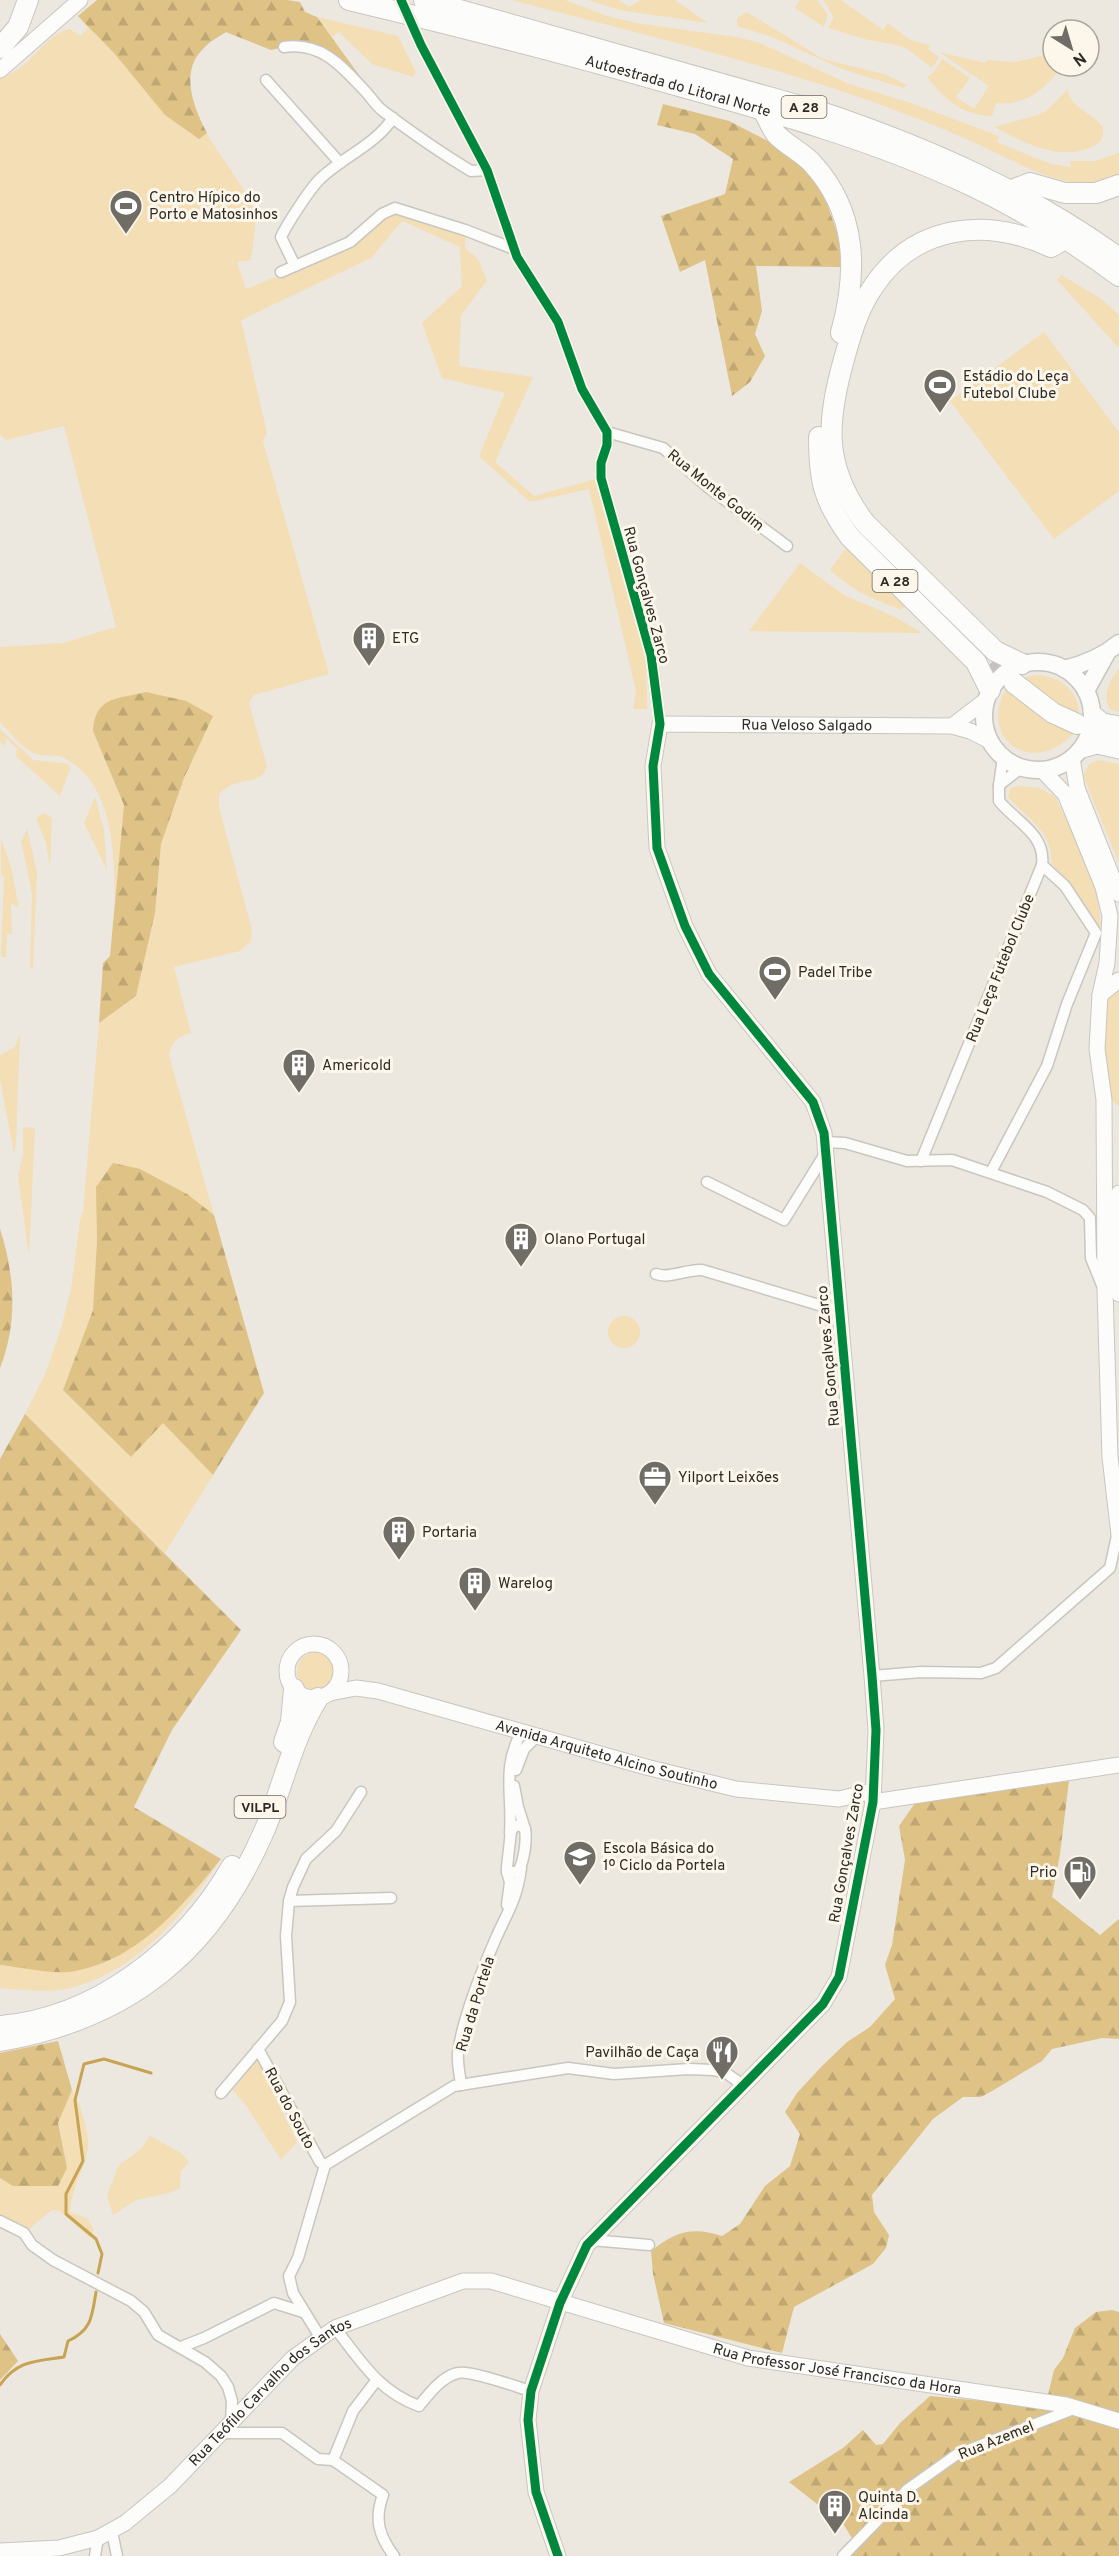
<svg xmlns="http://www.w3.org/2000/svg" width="1119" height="2556" viewBox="0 0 1119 2556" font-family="Overpass,sans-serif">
<defs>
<pattern id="forest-firs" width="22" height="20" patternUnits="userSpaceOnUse" patternTransform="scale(1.5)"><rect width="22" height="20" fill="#dec286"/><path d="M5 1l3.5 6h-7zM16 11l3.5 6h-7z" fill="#bfa774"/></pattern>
</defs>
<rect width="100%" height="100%" fill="#ece8e0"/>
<!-- green -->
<g fill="#f3deb5">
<path d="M 97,0 L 226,32 C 218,37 206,43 200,51 C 164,103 235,164 254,209 C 258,219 252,248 251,260 L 237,262 L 246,289 L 352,246 L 387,215 L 395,213 L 466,234 L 465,248 L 478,259 L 487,281 L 461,315 L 459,366 L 533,377 L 495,462 L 534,496 L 596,479 L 646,659 L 647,709 L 633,709 L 636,691 L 589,489 L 530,502 L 479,456 L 505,393 L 442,378 L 422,323 L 462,286 L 460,247 L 402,221 L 371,258 L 241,320 L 267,433 L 263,441 L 329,674 L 254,695 L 249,703 L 267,766 C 263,783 244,779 231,785 C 227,787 223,791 219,794 L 219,807 L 252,930 L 250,942 L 240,951 L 174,967 L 191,1033 C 178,1037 172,1041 169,1055 L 214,1215 C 182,1189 153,1172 113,1163 L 96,1187 L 97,1241 L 93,1310 L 63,1390 L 131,1456 L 163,1422 L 213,1475 L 165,1553 L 25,1414 L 46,1372 L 61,1328 L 71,1289 L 80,1220 L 83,1211 L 99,1023 L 136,996 L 155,913 L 161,844 L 184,778 L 213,716 L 93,731 L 124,805 L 115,902 C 114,853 114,786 66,759 C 59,754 48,757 39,755 C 24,751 11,733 0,722 L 0,647 L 63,643 L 116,627 L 64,426 L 6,440 L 0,435 L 0,79 C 7,75 15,72 21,67 C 38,54 49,34 70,29 L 80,36 L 88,29 L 78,16 Z"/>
<path d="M 512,0 L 565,0 L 610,17 L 642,24 L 736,37 L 760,43 L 849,84 L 911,103 L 999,136 L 997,142 L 1050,164 L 1071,167 L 1070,161 L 1096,161 L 1119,153 L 1119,174 C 1076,198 1029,168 990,150 C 840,79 672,43 512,0 Z"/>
<polygon points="588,0 618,0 629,7 641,0 675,0 708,23 619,10"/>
<polygon points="800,0 817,0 828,15 824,27 795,8"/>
<polygon points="823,0 841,0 883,30 888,23 910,40 930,45 928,49 939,57 932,68 909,50 897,45 868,40 828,28 834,17"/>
<polygon points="747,12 823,59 884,74 907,85 903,88 842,69 772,37 737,26 737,18"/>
<polygon points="317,17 398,36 416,72 413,77 372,64 339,32 332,37"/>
<path d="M 939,52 L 985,63 L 987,60 L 1016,62 L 1053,53 L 1053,66 L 1063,66 C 1044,89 1027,106 996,103 L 992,116 C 961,115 946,100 927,77 L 933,73 L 942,59 L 970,78 L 956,97 L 974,109 L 989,86 Z"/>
<path d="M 1067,90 C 1071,108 1093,113 1103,127 C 1104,140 1100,144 1089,148 C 1058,161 1022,142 994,127 L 1035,116 L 1046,111 Z"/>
<polygon points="1061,275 1100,298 1119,315 1119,348 1057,280"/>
<polygon points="1044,332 1119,432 1119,491 1054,539 950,401"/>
<path d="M 846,548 L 906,602 L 902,610 C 873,599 853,591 830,570 Z"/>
<polygon points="800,563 844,595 895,617 922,633 749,631"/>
<path d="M 1119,668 L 1119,712 L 1111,710 C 1101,695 1110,681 1119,668 Z"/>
<path d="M 1035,675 C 1060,675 1081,692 1079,719 L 1020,679 Z"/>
<path d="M 1008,686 L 1076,731 C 1031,781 975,736 1008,686 Z"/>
<polygon points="0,729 33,760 64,763 71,766 60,796 16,756 17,749 6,738 5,746 0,741"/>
<path d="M 1098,760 L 1119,764 L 1119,863 L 1084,778 C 1084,770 1089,762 1098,760 Z"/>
<path d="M 1018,786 L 1039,788 L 1055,796 C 1073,836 1103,883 1100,929 L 1071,885 L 1052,865 C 1051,828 1030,822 1008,797 L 1010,789 Z"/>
<polygon points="95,797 104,830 107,870 84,823"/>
<polygon points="44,813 52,818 50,868 46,843 36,818"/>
<polygon points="27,829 37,873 33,968 30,968 32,893 21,841"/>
<polygon points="1,839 11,867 19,908 11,903 12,934 7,934 6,957 1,957 4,876 1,875"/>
<path d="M 1119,986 L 1119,1106 C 1116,1104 1114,1102 1112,1100 C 1104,1087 1103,1016 1107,1000 C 1109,995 1115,990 1119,986 Z"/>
<polygon points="20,1034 16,1142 14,1154 0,1079 0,1055 15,1047"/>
<polygon points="23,1127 35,1128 29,1256 18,1176 23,1155"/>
<circle cx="624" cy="1332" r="16"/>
<circle cx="316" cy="1671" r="19"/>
<path d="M 221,1859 C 185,1912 142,1966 78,1986 C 54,1994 25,1990 0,1988 L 0,1965 L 68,1972 L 172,1914 Z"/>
<polygon points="257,2059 297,2142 281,2160 247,2107 233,2090"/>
<path d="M 72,2090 C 80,2103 90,2134 88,2149 C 84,2171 71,2189 70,2212 L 88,2219 L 94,2230 L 90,2238 L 60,2211 L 52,2210 L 24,2233 L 0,2221 L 0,2178 L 14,2186 L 67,2168 L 58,2123 Z"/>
<polygon points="150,2136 181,2153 189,2162 181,2171 180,2188 169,2193 136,2200 113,2215 107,2195 119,2165 141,2149"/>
</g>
<!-- forest -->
<g fill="url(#forest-firs)">
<path d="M 97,0 L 287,0 L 300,2 L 305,12 L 317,17 L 359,75 L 354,80 L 327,56 L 284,47 L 271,50 L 226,32 C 218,37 209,42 203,49 C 179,72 194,109 207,133 L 199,139 L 165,115 L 115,54 L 78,16 Z"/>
<polygon points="663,104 729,121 799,157 825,198 840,241 840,267 756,266 762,311 755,334 765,356 750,382 732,396 705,260 680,272 661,216 725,194 733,159 695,134 657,125"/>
<path d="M 146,692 L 186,701 L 213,716 L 184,778 L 161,844 L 155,913 L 136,996 L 99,1023 L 103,963 L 110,956 L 124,805 L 93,731 C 95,696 118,699 146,692 Z"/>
<polygon points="113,1163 140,1169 187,1194 214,1215 264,1393 213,1475 163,1423 131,1457 63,1390 93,1310 97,1241 96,1187"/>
<path d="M 0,1229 C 15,1276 18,1322 0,1368 Z"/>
<path d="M 25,1414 L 241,1630 L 172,1730 L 134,1807 L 221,1859 C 181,1908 135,1963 69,1972 C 50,1974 20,1967 0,1965 L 0,1459 Z"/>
<path d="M 1069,1781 L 1060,1854 L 1052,1897 L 1100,1935 L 1119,1919 L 1119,2039 L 1102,2038 L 1052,2049 L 1042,2061 L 992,2091 L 981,2097 L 963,2097 L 933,2119 L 872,2195 L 874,2212 L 889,2235 L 886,2248 L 873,2264 L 794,2307 L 782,2353 L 664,2323 L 653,2274 L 651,2251 C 675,2232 692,2226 722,2236 L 740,2224 L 765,2186 L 790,2166 L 800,2134 L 785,2112 L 797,2093 L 821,2067 L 847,2042 L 870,2027 L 895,1999 L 885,1965 L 892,1945 L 905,1860 L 899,1826 L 915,1803 Z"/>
<polygon points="58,2041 72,2090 58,2123 67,2168 58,2186 13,2186 0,2178 0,2053"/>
<polygon points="1112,2310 1119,2312 1119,2556 846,2556 853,2540 844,2525 789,2482 843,2448 863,2430 876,2445 883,2444 900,2423 930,2396 1015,2404 1048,2395 1054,2370 1063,2358 1075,2328 1096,2312"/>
<polygon points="0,2334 18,2361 0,2380"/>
</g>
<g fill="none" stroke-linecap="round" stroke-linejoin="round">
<!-- stream -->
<g stroke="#c6a453" stroke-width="3">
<polyline points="98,2273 102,2254 96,2239 66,2214 66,2194 83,2161 75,2100 84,2064 104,2059 151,2073"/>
<path d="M 0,2385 C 17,2360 37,2361 64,2357 L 68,2341 C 92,2330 92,2316 96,2292"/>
</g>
<!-- highway-tunnel -->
<g stroke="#c6c2bb" stroke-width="20" stroke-dasharray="20 10" stroke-linecap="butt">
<polyline points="992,662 1014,683"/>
<polyline points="1077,724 1104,733"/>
</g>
<!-- street casing -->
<g stroke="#c9c6c0" stroke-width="13">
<g id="street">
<polyline points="421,45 487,170 517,257 558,322 582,389 607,432 607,445 601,463 601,478 651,655 660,724"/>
<path d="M 284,47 C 321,42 341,65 365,91 C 371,97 376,106 383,111 C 411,132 441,153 471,171 L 487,170"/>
<polyline points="266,80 340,163"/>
<path d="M 295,266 L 281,237 C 287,224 311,187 321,178 C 344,156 374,146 393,118"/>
<polyline points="281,272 350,242 382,214 395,208 465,230 514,249"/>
<polyline points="607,432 663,448 709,488 787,546"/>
<polyline points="1003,758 999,785 1021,768"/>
<polyline points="825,1142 845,1143 907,1161 952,1160 1047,1192 1083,1210 1090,1218 1091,1258 1102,1285"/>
<path d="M 921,1161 L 1042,865 C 1046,834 1016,822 999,801 L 999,785"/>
<polyline points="991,1172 1047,1066 1067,1004 1096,933 1065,886 1042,865"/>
<polyline points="707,1182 784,1220 825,1154"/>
<path d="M 656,1274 C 670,1279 687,1269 702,1270 L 839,1311"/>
<polyline points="872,1676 921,1672 981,1673 996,1668 1110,1568 1118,1531"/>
<polyline points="516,1770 524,1749 538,1735"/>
<polyline points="514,1786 518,1807 525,1829"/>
<path d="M 520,1825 L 525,1829 C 527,1841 524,1861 518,1872 L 507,1872 L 507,1867 L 511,1831 L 515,1826 Z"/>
<path d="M 510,1833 C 513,1795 501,1768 522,1731"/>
<polyline points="289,1901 391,1898"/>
<polyline points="507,1905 510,1882 507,1872"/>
<polyline points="258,2049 320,2162 325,2165"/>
<path d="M 461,2085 C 460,2075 457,2063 458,2053 C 463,2017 482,1970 496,1938 C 508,1911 517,1899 521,1868"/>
<polyline points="221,2093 282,2021 290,2002 286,1936 289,1901 293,1887 306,1859 336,1831 361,1792"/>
<polyline points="0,2221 24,2233 32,2245 53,2260 131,2301 144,2312 158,2335 205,2362 221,2376 228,2387 232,2401 231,2423"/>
<polyline points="591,2240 649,2245"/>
<path d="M 335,2328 C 361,2361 378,2391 419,2406 C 428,2395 442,2376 458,2373 C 470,2370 517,2387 531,2391"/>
<polyline points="320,2337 293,2293 289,2276 298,2258 325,2165 454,2086 568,2068 614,2074 689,2069 713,2070 726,2073 743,2085"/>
<polyline points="181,2347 204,2338 274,2303 303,2312"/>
<path d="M 222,2433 L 282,2433 L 318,2459 L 333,2460 L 383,2495 C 374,2519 379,2536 394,2556"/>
<polyline points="333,2460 353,2411 376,2381"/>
<polyline points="112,2532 117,2556"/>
<polyline points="95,2556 98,2538"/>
<polyline points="843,2556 908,2489 956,2455 1076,2408"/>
</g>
</g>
<!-- secondary casing -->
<g stroke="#c9c6c0" stroke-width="17">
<g id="secondary">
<polyline points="0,70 80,0"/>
<polyline points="1091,711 1103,721 1119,724"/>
<polyline points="952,726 986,700"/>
<polyline points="1079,751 1097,746 1119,751"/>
<polyline points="1072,758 1077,788 1119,894"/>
<polyline points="1042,770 1065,794 1103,887 1110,916 1107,963 1100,995 1097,1049 1104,1100 1105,1290 1110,1457 1119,1535"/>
<polyline points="1100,995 1119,980"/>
<polyline points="1119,1193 1119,1294"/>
<circle cx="314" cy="1671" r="27"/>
<path id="s1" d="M 330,1693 L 356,1688 L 378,1691 L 646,1767 L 736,1789 L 839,1799 L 873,1791"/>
<polyline points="873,1802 1119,1765"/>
<path id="s2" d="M 0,2551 L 59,2548 L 98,2538 L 125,2523 L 170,2486 L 293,2358 L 335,2328 L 463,2281 L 491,2281 L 748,2358 L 1066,2405 L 1119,2421"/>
<path id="s3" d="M 558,2556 L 536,2492 L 528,2420 L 531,2391 L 560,2303 L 587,2245 L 823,2004 L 839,1977 L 873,1802 L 876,1730 L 872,1676 L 824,1133 L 813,1102 L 709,974 L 685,926 L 657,848 L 653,766 L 660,724 L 952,726 L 970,731 L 990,741"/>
</g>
</g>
<!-- primary casing -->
<g stroke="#c9c6c0" stroke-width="19">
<g id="primary">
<circle cx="1038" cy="716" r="54"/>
<path d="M 1064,669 C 1085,664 1102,657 1119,643"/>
<polyline points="1086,691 1107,653"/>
</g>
</g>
<!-- highway casing -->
<g stroke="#c9c6c0" stroke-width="22">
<g id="highway">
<path id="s4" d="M 349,0 C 458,26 567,54 675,85 C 776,113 877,141 972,186 C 1023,210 1073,242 1119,276"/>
<path d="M 424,0 L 818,111 C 926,147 1026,191 1119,258"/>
<polyline points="0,48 18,27 28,0"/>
<path d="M 763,110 C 767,117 771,127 776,134 C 786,145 802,152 812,163 C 857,212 858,271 841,333"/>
<polyline points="1012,190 1030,183 1065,193 1096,193 1119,185"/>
<path d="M 819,437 C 819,482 824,501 850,537 L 976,662 L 990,690"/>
<path d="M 1022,664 L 995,651 L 865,523 C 823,467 826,424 844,359 C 851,334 858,309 873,287 C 915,224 986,217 1051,247 L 1065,239"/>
<polyline points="1014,683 1053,713 1077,724"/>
<polyline points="1104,733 1119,736"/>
<polyline points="284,1742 291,1722 294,1689"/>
<path d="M 0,2026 C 96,2018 185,1949 232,1866"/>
<path d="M 0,2041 C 130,2019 213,1951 265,1829 C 283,1786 293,1737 318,1698"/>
</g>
</g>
<!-- street -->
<use href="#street" stroke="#fcfcfa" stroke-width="10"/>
<!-- secondary -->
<use href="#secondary" stroke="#fcfcfa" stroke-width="15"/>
<!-- primary -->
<use href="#primary" stroke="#fcfcfa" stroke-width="16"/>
<!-- highway -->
<use href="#highway" stroke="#fcfcfa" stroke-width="20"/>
<!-- street-bridge casing -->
<g stroke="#c9c6c0" stroke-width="13" stroke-linecap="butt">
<polyline id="street-bridge" points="401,0 421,45"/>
</g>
<!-- street-bridge -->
<use href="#street-bridge" stroke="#fcfcfa" stroke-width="10"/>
<!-- cycleway casing -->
<g stroke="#fdf6ea" stroke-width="13">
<polyline id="cycleway" points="401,0 421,45 487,170 517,257 558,322 582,389 607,432 607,445 601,463 601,478 651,655 660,724 653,766 657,848 685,926 709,974 813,1102 824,1133 872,1676 876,1730 873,1802 839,1977 823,2004 587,2245 560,2303 531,2391 528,2420 536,2492 558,2556"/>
</g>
<!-- cycleway -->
<use href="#cycleway" stroke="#00873e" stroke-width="9"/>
</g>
<!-- icons -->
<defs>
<g id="stadium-pin" transform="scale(1.725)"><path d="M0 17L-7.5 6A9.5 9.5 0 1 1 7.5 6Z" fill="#706d67" stroke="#fdf6ea"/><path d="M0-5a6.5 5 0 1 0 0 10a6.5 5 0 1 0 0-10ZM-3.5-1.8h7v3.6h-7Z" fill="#fff"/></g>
<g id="building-pin" transform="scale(1.725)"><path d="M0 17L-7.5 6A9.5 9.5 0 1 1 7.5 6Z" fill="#706d67" stroke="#fdf6ea"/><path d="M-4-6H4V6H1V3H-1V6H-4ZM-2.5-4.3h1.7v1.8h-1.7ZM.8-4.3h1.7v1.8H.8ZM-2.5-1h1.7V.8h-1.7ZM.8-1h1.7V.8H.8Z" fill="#fff"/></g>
<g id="office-pin" transform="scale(1.725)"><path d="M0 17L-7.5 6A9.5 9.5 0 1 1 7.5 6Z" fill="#706d67" stroke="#fdf6ea"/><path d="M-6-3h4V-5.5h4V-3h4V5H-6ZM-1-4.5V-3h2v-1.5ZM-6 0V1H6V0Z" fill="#fff"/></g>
<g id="school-pin" transform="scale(1.725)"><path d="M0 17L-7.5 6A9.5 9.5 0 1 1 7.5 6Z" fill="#706d67" stroke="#fdf6ea"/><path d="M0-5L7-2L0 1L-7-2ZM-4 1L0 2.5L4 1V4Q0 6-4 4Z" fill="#fff"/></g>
<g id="fuel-pin" transform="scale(1.725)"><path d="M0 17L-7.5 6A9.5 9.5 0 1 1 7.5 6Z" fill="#706d67" stroke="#fdf6ea"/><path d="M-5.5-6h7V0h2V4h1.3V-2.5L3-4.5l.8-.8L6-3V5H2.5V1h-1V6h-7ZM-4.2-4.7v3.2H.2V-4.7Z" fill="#fff"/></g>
<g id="restaurant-pin" transform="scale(1.725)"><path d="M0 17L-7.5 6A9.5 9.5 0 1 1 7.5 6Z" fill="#706d67" stroke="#fdf6ea"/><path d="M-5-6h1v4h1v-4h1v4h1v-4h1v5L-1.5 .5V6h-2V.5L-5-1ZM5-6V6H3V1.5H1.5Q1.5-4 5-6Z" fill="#fff"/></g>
</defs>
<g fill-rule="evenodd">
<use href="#stadium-pin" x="126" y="206"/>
<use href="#stadium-pin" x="940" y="385"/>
<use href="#building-pin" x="369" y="638"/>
<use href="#stadium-pin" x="775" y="972"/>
<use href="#building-pin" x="299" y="1065"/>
<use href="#building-pin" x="521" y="1239"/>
<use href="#office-pin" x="655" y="1477"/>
<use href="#building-pin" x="399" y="1532"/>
<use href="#building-pin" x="475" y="1583"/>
<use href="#school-pin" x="580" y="1857"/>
<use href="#fuel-pin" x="1080" y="1872"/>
<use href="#restaurant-pin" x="722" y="2052"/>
<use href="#building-pin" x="835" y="2506"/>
</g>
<g text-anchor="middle" stroke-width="6" stroke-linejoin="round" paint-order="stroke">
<!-- shield labels -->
<g fill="#fdf6ea" stroke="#6c6861" stroke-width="1.5">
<rect x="781.5" y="96" width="45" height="22" rx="4.5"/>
<rect x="872.5" y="570" width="45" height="22" rx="4.5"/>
<rect x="234.5" y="1796" width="51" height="22" rx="4.5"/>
</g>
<g font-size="14" font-weight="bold" fill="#2e2b26">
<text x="804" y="112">A 28</text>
<text x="895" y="586">A 28</text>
<text x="260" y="1812">VILPL</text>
</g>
<!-- street labels -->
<g font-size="15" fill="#2e2b26" stroke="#fdf6ea">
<text dy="5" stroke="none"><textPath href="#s4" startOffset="340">Autoestrada do Litoral Norte</textPath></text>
<text transform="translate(716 490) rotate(39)" y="5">Rua Monte Godim</text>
<text transform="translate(647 595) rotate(75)" y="5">Rua Gonçalves Zarco</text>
<text dy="5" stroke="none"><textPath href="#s3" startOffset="2150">Rua Veloso Salgado</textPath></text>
<text transform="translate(1000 968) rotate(-68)" y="5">Rua Leça Futebol Clube</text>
<text transform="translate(828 1356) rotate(-95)" y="5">Rua Gonçalves Zarco</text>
<text dy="5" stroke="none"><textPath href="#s1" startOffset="286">Avenida Arquiteto Alcino Soutinho</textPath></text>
<text transform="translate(846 1853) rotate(-80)" y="5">Rua Gonçalves Zarco</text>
<text transform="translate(475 2004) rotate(-73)" y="5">Rua da Portela</text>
<text transform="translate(290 2108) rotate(62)" y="5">Rua do Souto</text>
<text dy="5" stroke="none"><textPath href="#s2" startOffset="940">Rua Professor José Francisco da Hora</textPath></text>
<text dy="5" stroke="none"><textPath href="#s2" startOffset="327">Rua Teófilo Carvalho dos Santos</textPath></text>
<text transform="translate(996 2440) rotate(-22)" y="5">Rua Azemel</text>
</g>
<!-- poi labels -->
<g font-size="15" fill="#2e2b26" stroke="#fdf6ea" text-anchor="start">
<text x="149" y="202">Centro Hípico do<tspan x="149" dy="17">Porto e Matosinhos</tspan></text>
<text x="963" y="381">Estádio do Leça<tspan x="963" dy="17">Futebol Clube</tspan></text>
<text x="392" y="643">ETG</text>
<text x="798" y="977">Padel Tribe</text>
<text x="322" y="1070">Americold</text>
<text x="544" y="1244">Olano Portugal</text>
<text x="678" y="1482">Yilport Leixões</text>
<text x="422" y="1537">Portaria</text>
<text x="498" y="1588">Warelog</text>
<text x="603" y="1853">Escola Básica do<tspan x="603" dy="17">1º Ciclo da Portela</tspan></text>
<text x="1057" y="1877" text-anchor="end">Prio</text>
<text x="699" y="2057" text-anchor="end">Pavilhão de Caça</text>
<text x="858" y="2502">Quinta D.<tspan x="858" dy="17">Alcinda</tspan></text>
</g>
</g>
<!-- north arrow -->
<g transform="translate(1071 48) rotate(143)"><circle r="28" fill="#fdf6ea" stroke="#aaa59c" stroke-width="1.5"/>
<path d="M0-4.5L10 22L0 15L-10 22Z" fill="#706d67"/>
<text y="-9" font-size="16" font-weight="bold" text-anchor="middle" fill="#2e2b26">N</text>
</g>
</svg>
